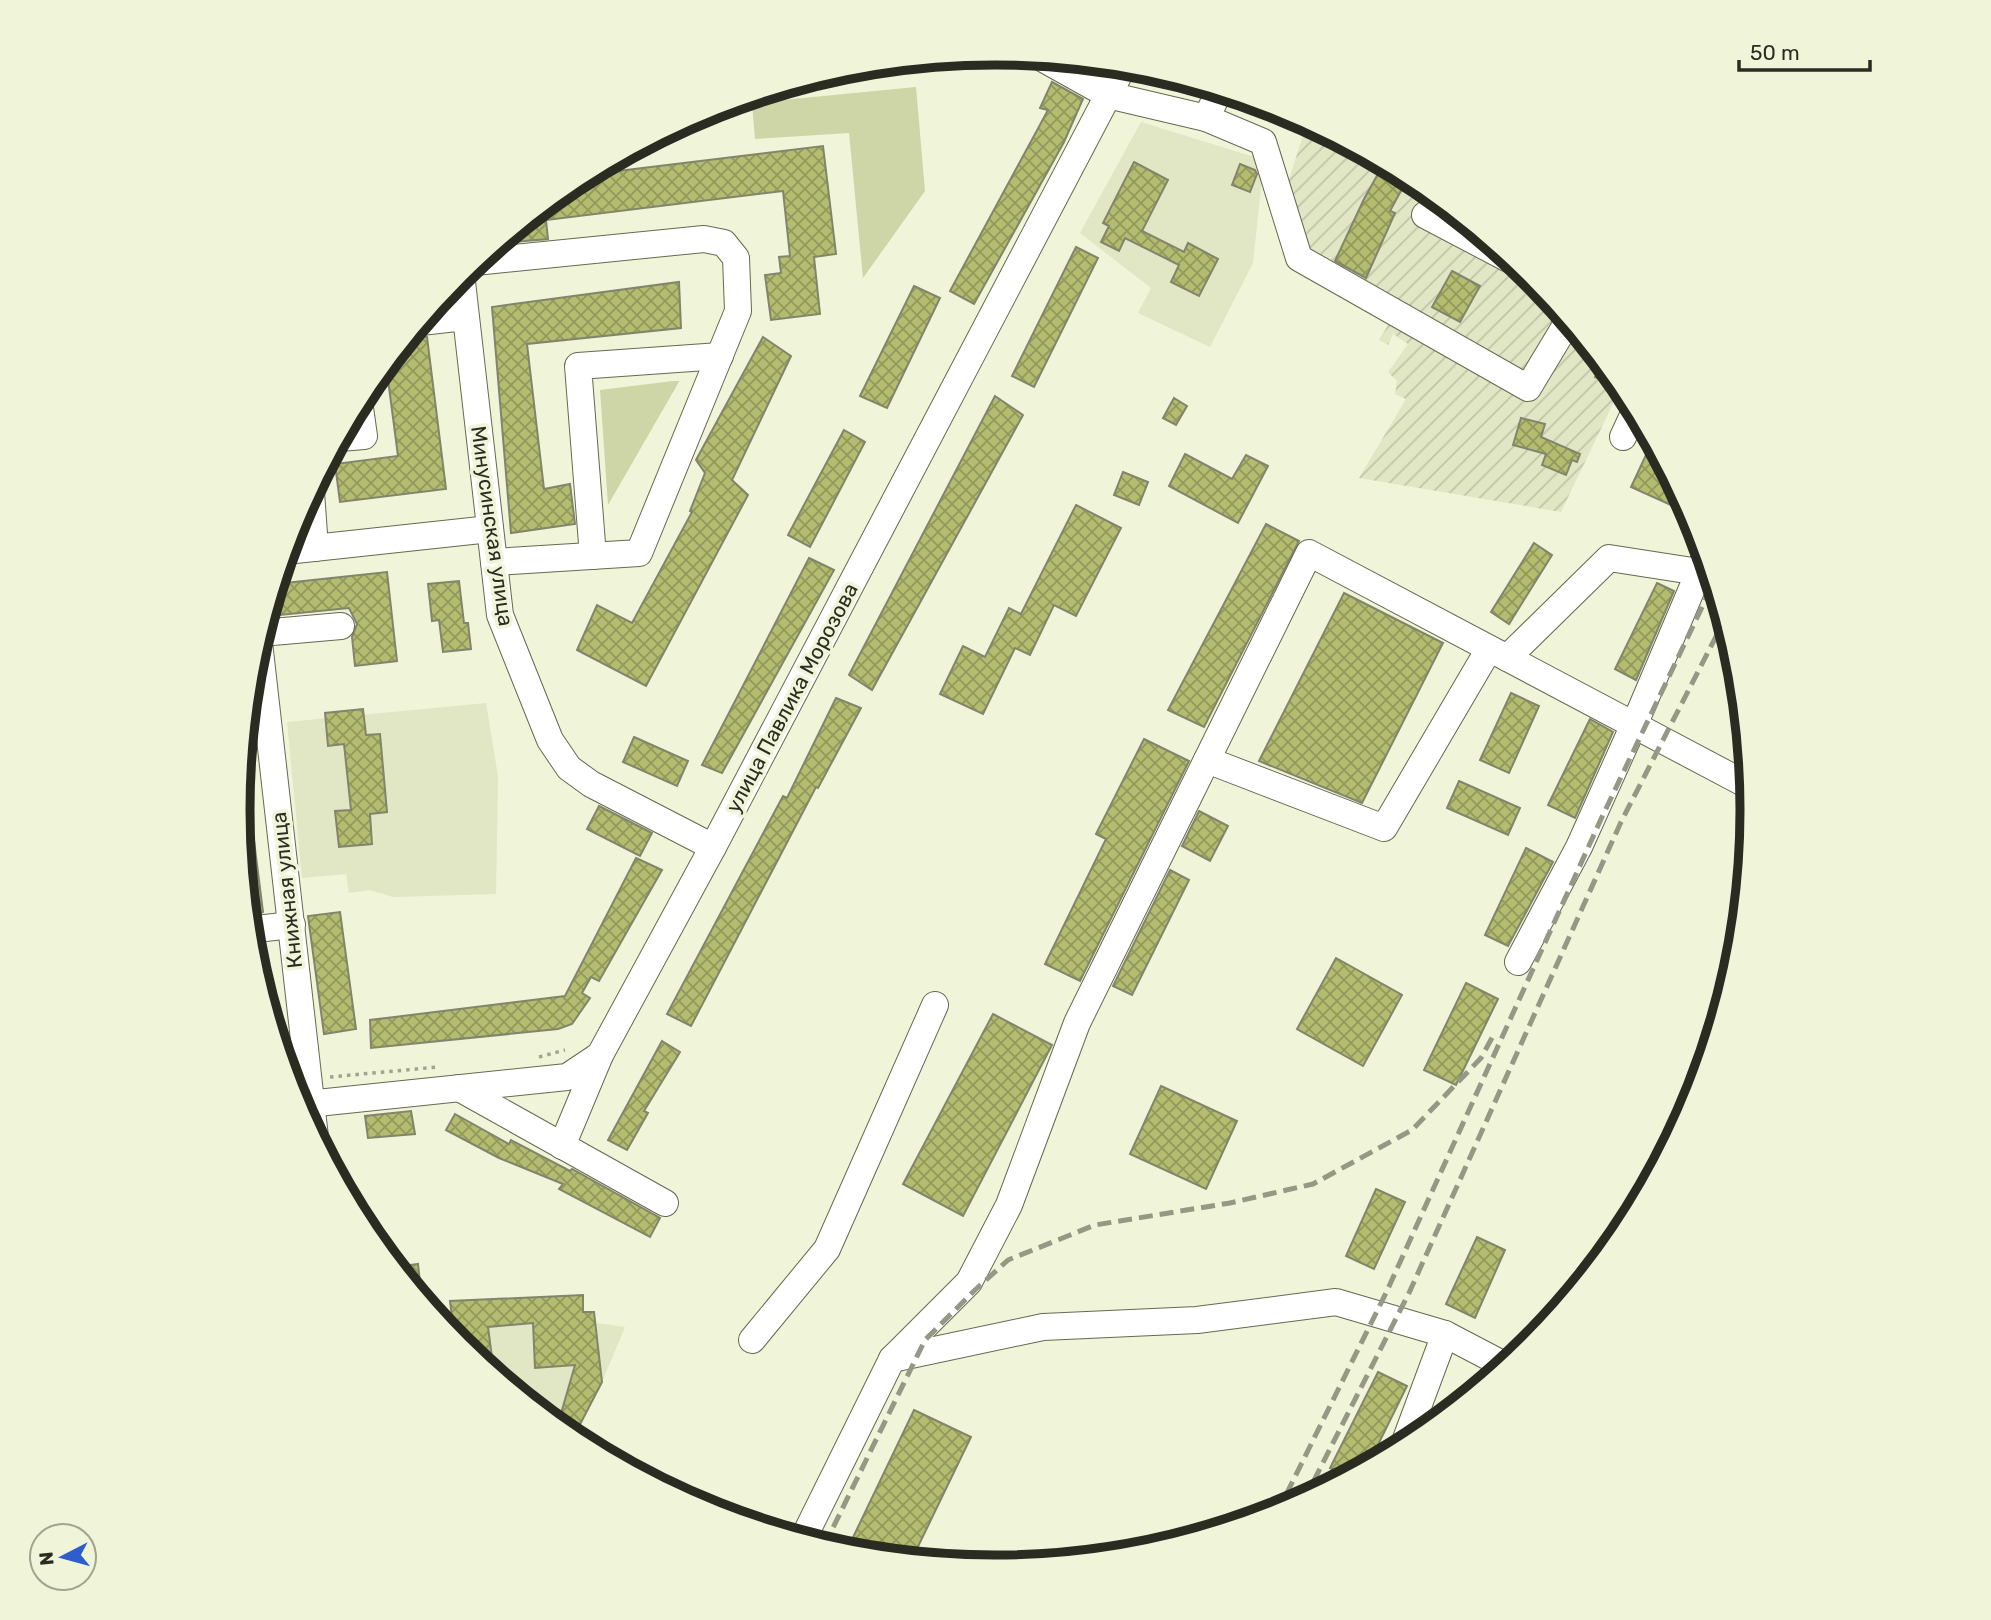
<svg xmlns="http://www.w3.org/2000/svg" width="1991" height="1620" viewBox="0 0 1991 1620" font-family="Rubik,sans-serif">
<defs>
<pattern id="industrial-furrows" width="10" height="10" patternUnits="userSpaceOnUse" patternTransform="scale(1.75)"><rect width="10" height="10" fill="#e1e6c4"/><path d="M-1 1l2-2M0 10L10 0M9 11l2-2" fill="none" stroke="#c1c5a8"/></pattern>
<pattern id="building-cross-hatch" width="8" height="8" patternUnits="userSpaceOnUse" patternTransform="scale(1.75)"><rect width="8" height="8" fill="#b3bc6f"/><path d="M0 0l8 8M0 8l8-8" fill="none" stroke="#92995b"/></pattern>
</defs>
<rect width="100%" height="100%" fill="#f0f4d8"/>
<!-- built -->
<g fill="#e1e6c4">
<polygon points="1141,122 1264,160 1253,263 1210,347 1138,313 1151,288 1080,233"/>
<polygon points="486,703 498,776 496,894 393,897 370,890 349,893 346,874 302,878 287,722"/>
<polygon points="583,1295 583,1312 594,1312 596,1323 625,1327 602,1382 573,1438 460,1345 445,1327 453,1326 450,1301"/>
</g>
<!-- industrial -->
<polygon fill="url(#industrial-furrows)" points="1267,104 1286,110 1417,180 1531,275 1622,385 1561,512 1359,478 1406,399 1395,394 1397,381 1388,372 1408,344 1393,334 1388,345 1379,340 1388,325 1299,258 1283,198 1307,123"/>
<!-- park -->
<g fill="#ced5a6">
<polygon points="916,87 925,191 863,278 849,133 755,139 752,103"/>
<polygon points="681,380 680,380 608,505 600,390"/>
</g>
<!-- building -->
<g fill="url(#building-cross-hatch)" stroke="#81856c" stroke-width="2">
<polygon points="1052,82 1083,99 1064,142 974,304 950,291 1048,110 1040,108"/>
<polygon points="823,146 836,254 814,257 820,314 771,320 765,275 781,273 779,257 790,256 783,191 546,220 548,239 514,242 512,231 575,180 585,175"/>
<polygon points="1134,162 1168,180 1142,231 1184,252 1188,243 1218,259 1199,296 1171,282 1179,265 1125,238 1119,251 1101,242 1109,226 1103,223"/>
<polygon points="1384,163 1409,176 1390,211 1395,213 1366,278 1335,261 1364,199"/>
<polygon points="1240,164 1255,170 1257,174 1250,192 1232,185"/>
<polygon points="1076,247 1098,258 1034,387 1012,376"/>
<polygon points="1452,271 1480,286 1460,322 1432,307"/>
<polygon points="679,282 681,328 527,344 544,489 570,484 575,524 511,533 492,307"/>
<polygon points="914,286 940,298 887,408 860,396"/>
<polygon points="409,336 427,337 446,489 340,502 335,464 398,456 386,364"/>
<polygon points="763,337 791,356 732,480 748,495 646,686 577,650 597,605 632,623 692,512 690,511 705,473 696,460"/>
<polygon points="1603,362 1626,389 1627,393 1595,377"/>
<polygon points="995,396 1023,415 872,690 849,675"/>
<polygon points="1174,398 1187,406 1176,425 1163,418"/>
<polygon points="1521,418 1545,424 1541,437 1580,454 1577,462 1572,460 1566,475 1542,465 1546,454 1513,445"/>
<polygon points="844,430 865,442 810,547 788,535"/>
<polygon points="1653,440 1693,515 1631,487"/>
<polygon points="1185,454 1232,479 1246,455 1268,466 1238,523 1169,486"/>
<polygon points="1123,472 1148,482 1139,505 1114,495"/>
<polygon points="1076,505 1121,528 1076,616 1054,605 1030,655 1015,648 983,714 940,694 963,646 985,657 1009,608 1021,614"/>
<polygon points="1266,524 1299,541 1204,727 1168,710"/>
<polygon points="1534,543 1552,555 1509,624 1491,612"/>
<polygon points="809,558 834,570 722,773 702,765"/>
<polygon points="387,572 397,661 355,666 352,637 357,624 349,608 270,616 269,607 276,584"/>
<polygon points="459,581 464,623 468,623 471,649 443,652 439,620 432,621 428,584"/>
<polygon points="1657,583 1674,591 1636,680 1615,669"/>
<polygon points="1344,593 1443,643 1362,803 1259,761"/>
<polygon points="1511,693 1539,706 1509,773 1480,760"/>
<polygon points="836,698 861,708 818,788 816,787 691,1026 667,1014 783,796 787,798"/>
<polygon points="363,709 366,735 380,734 387,812 370,814 372,844 339,847 335,811 351,810 344,744 328,746 325,713"/>
<polygon points="1590,719 1613,732 1575,818 1548,805"/>
<polygon points="634,737 688,761 677,786 623,762"/>
<polygon points="1144,739 1189,761 1080,981 1045,964 1106,839 1096,834"/>
<polygon points="1459,781 1520,808 1508,835 1447,808"/>
<polygon points="599,806 652,833 640,856 587,829"/>
<polygon points="1199,811 1228,826 1210,861 1182,846"/>
<polygon points="252,825 263,912 255,916 250,928 240,827"/>
<polygon points="1526,848 1553,862 1508,946 1485,935"/>
<polygon points="636,858 662,870 599,981 591,977 582,993 590,998 572,1024 558,1029 371,1048 370,1020 565,996"/>
<polygon points="1170,870 1189,880 1132,995 1113,986"/>
<polygon points="340,912 356,1029 324,1034 308,916"/>
<polygon points="1336,958 1402,995 1363,1066 1297,1029"/>
<polygon points="1466,983 1498,999 1456,1085 1424,1070"/>
<polygon points="993,1014 1052,1045 963,1216 903,1184"/>
<polygon points="662,1041 680,1052 644,1111 648,1113 627,1150 608,1140"/>
<polygon points="1161,1086 1237,1121 1206,1189 1130,1154"/>
<polygon points="411,1111 415,1134 368,1138 365,1116"/>
<polygon points="455,1114 509,1144 511,1140 570,1171 572,1169 660,1218 650,1237 559,1189 563,1184 499,1158 446,1130"/>
<polygon points="1376,1189 1405,1202 1374,1269 1346,1256"/>
<polygon points="1477,1237 1505,1250 1475,1318 1446,1304"/>
<polygon points="418,1264 422,1300 396,1267"/>
<polygon points="583,1295 583,1312 594,1312 602,1382 573,1438 548,1418 560,1417 575,1365 535,1368 533,1323 488,1327 494,1373 460,1345 445,1327 453,1326 450,1301"/>
<polygon points="1378,1372 1407,1386 1368,1465 1347,1477 1330,1468"/>
<polygon points="914,1410 971,1437 912,1559 846,1552"/>
</g>
<g fill="none" stroke-linecap="round" stroke-linejoin="round">
<!-- minor casing -->
<g stroke="#656950" stroke-width="28">
<g id="minor">
<polyline points="1040,57 1108,95 1206,118 1263,142 1299,258 1528,388 1569,320"/>
<polyline points="1206,118 1220,90"/>
<polyline points="1425,215 1520,265"/>
<polyline points="475,262 704,239 724,243 736,258 738,311 639,553 494,562"/>
<polyline points="461,273 500,615 550,740 569,768 591,784 713,847"/>
<polyline points="421,322 465,317"/>
<polyline points="1623,437 1636,409"/>
<polyline points="340,438 364,436 359,401"/>
<polyline points="311,492 315,548"/>
<polyline points="286,551 490,529"/>
<polyline points="593,556 578,366 720,356"/>
<polyline points="261,633 341,626"/>
<polyline points="259,642 315,1137"/>
<polyline points="1507,658 1609,558 1699,572 1705,557"/>
<polyline points="1207,760 1384,828 1489,649"/>
<polyline points="265,928 292,925"/>
<polyline points="1518,962 1579,847 1641,709 1699,572"/>
<polyline points="459,1088 665,1203"/>
<polyline points="298,1105 567,1077 600,1055"/>
<polyline points="562,1146 600,1055 713,847 1124,65"/>
<polyline points="752,1340 827,1249 935,1005"/>
<polyline points="892,1359 1043,1327 1197,1320 1336,1302 1445,1334 1506,1366"/>
<polyline points="1403,1447 1445,1334"/>
<polyline points="803,1539 892,1359 969,1282 1009,1205 1077,1023 1309,553 1751,787"/>
</g>
</g>
<!-- path -->
<g stroke="#a1a48f" stroke-width="3.5" stroke-dasharray="3.5 5" stroke-linecap="butt">
<polyline points="539,1057 565,1050"/>
<polyline points="330,1077 438,1067"/>
</g>
<!-- minor -->
<use href="#minor" stroke="#fff" stroke-width="26"/>
<!-- rail -->
<g stroke="#959884" stroke-width="5" stroke-dasharray="14 7" stroke-linecap="butt">
<polyline points="1304,1500 1409,1293 1621,822 1725,619"/>
<polyline points="1277,1513 1386,1293 1602,817 1714,582"/>
<polyline points="824,1546 925,1340 975,1290 1008,1260 1095,1225 1230,1203 1313,1184 1412,1130 1481,1058 1493,1036"/>
</g>
</g>
<g text-anchor="middle" stroke-width="7" stroke-linejoin="round" paint-order="stroke">
<!-- street labels -->
<g font-size="21" fill="#2a2c21" stroke="#f0f4d8">
<text transform="translate(492 526) rotate(82)" y="7">Минусинская улица</text>
<text transform="translate(792 698) rotate(-62)" y="7">улица Павлика Морозова</text>
<text transform="translate(287 890) rotate(-96)" y="7">Книжная улица</text>
</g>
</g>
<!-- crop -->
<path d="M0 0H1991V1620H0ZM250 810a745 745 0 1 1 1490 0a745 745 0 1 1-1490 0Z" fill="#f0f4d8" fill-rule="evenodd"/>
<path fill="none" stroke="#2a2c21" stroke-width="9" d="M250 810a745 745 0 1 1 1490 0a745 745 0 1 1-1490 0Z"/>
<!-- north arrow -->
<g transform="translate(63 1557) rotate(264)"><circle r="33" fill="#f0f4d8" stroke="#a1a48f" stroke-width="2"/>
<path d="M0-5L12 26L0 18L-12 26Z" fill="#2e5dcc"/>
<text y="-10" font-size="19" font-weight="bold" text-anchor="middle" fill="#2a2c21">N</text>
</g>
<!-- scale -->
<path d="M1739 60v10h131v-10" fill="none" stroke="#2a2c21" stroke-width="3.5"/>
<text x="1750" y="60" font-size="21" fill="#2a2c21" stroke="#f0f4d8" stroke-width="5" paint-order="stroke">50 m</text>
</svg>
